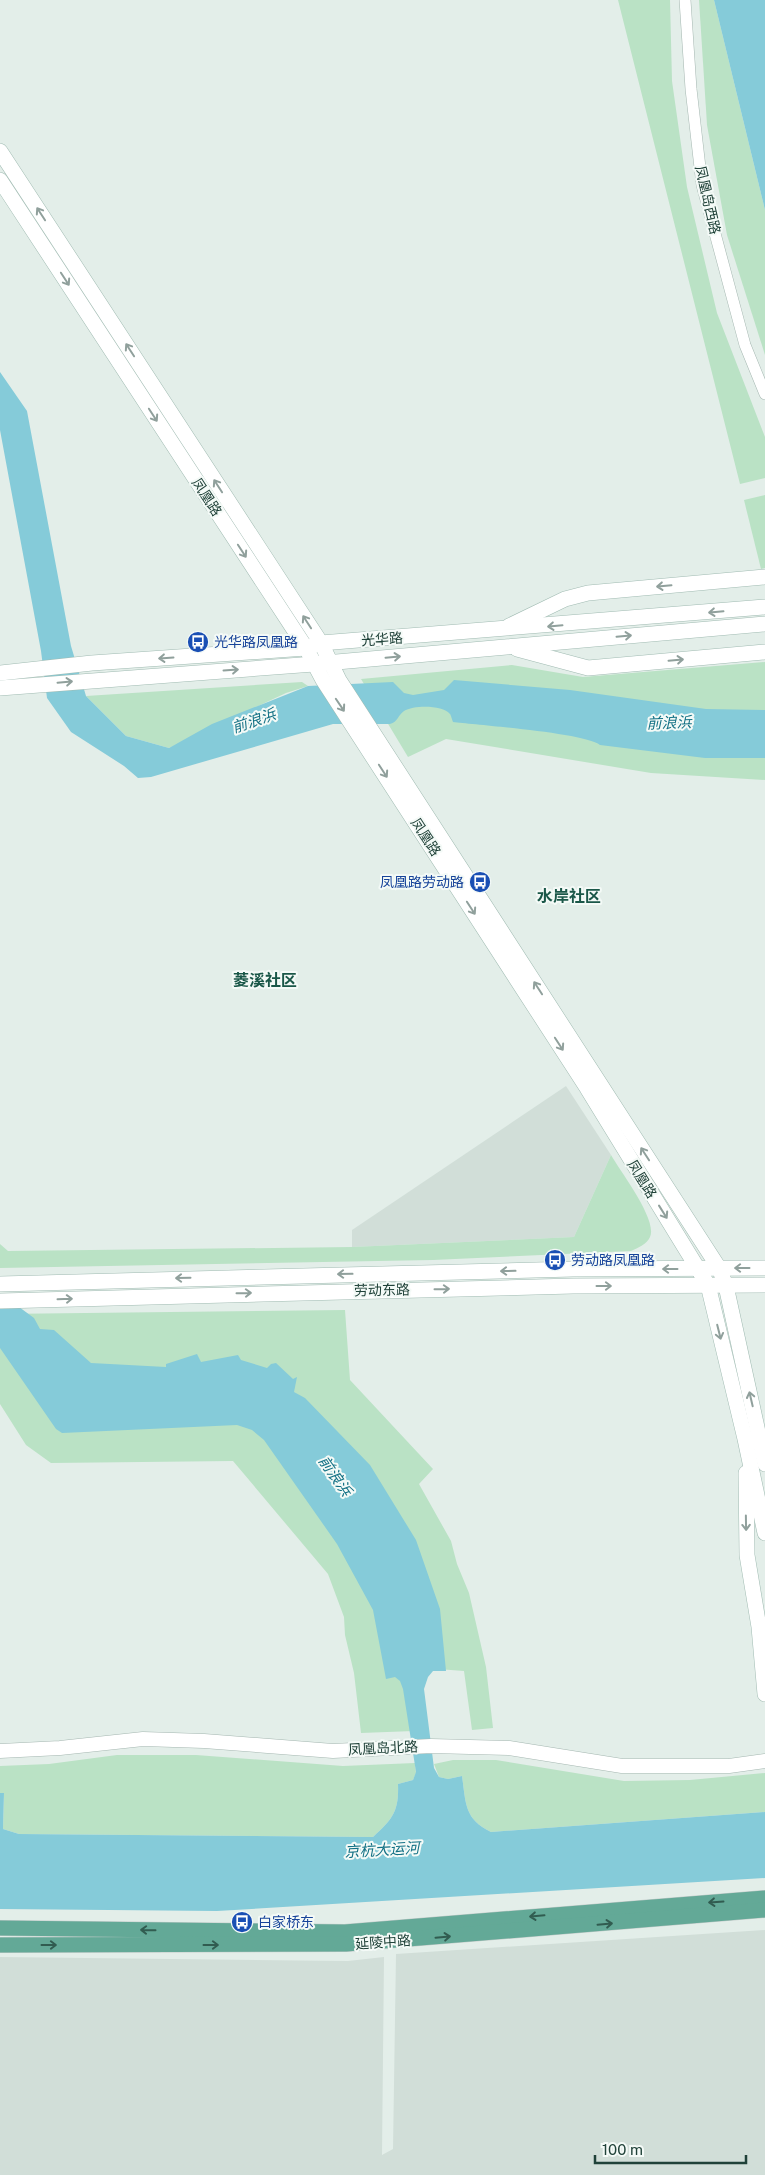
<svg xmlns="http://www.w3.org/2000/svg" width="765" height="2175" viewBox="0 0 765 2175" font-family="'Public Sans','Noto Sans SC',sans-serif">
<rect width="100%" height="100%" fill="#e3eee9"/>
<!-- built -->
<g fill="#d1ded8">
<polygon points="566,1086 611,1155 574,1237 352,1247 352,1230"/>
<polygon points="765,1930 765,2175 0,2175 0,1957 348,1961 384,1957 382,2155 393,2149 396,1954"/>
</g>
<!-- green -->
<g fill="#bae2c5">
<polygon points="618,0 670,0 672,81 687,187 717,313 765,437 765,478 740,484"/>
<polygon points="699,0 714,0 765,210 765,355 727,235 707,125"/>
<polygon points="765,495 765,568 761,569 744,500"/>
<polygon points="765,662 765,780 651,773 446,739 408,757 361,679 512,665 583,677"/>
<polygon points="302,682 308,686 286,693 169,748 126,736 86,696"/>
<path d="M 611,1155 C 620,1171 658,1220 650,1237 C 647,1244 638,1248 631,1251 L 433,1260 L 0,1268 L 0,1244 L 8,1251 L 352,1247 L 574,1237 Z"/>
<polygon points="345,1310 350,1380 433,1469 419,1484 451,1541 457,1564 469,1593 486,1667 493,1728 472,1730 464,1671 424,1668 414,1731 361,1733 354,1673 345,1635 344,1617 328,1574 233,1461 51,1463 26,1445 0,1404 0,1314"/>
<path d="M 117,1755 L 196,1755 L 343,1766 L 415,1763 L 416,1773 L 413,1780 L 398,1784 C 399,1811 393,1819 373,1837 L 19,1834 L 3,1829 L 4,1793 L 0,1793 L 0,1766 L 49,1764 Z"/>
<path d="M 453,1760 L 496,1760 L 624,1781 L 690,1780 L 765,1773 L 765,1812 L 491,1832 C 464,1819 466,1803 462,1776 L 448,1779 L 439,1777 L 434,1764 Z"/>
</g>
<!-- water -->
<g fill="#85cbd9">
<polygon points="714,0 765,0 765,210"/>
<path d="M 0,372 L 27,411 L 71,646 L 86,696 L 126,736 L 169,748 L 212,724 L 308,686 L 393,682 L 404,693 L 413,695 L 444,690 L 454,680 L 570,690 L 706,709 L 765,710 L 765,758 L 705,758 L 600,745 C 585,733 478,725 453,722 C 452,720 451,715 450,714 C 443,705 414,705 404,711 C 398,715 398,722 390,724 L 333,724 L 151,777 L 138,778 L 124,766 L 71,732 L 47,698 L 41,651 L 0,430 Z"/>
<path d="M 0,1293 L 34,1318 L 40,1329 L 54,1330 L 91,1363 L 166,1367 L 166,1364 L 197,1354 L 201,1362 L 238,1355 L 241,1360 L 267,1368 L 271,1364 L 276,1363 L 293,1379 L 297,1377 L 294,1392 L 305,1398 L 370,1465 L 416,1540 L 440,1609 L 446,1671 L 433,1671 L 428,1677 L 424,1689 L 434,1768 L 439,1777 L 448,1779 L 462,1776 C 466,1803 464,1819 491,1832 L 765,1812 L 765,1878 L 217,1911 L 0,1909 L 0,1793 L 4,1793 L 3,1829 L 19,1834 L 373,1837 C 393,1819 399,1811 398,1784 L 413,1780 L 416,1772 L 403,1689 L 400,1681 L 395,1677 L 386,1679 L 373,1610 L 337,1544 L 264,1440 L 252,1430 L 237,1425 L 62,1433 L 56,1429 L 0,1348 Z"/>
</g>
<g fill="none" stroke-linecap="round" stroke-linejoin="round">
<!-- minor casing -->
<g stroke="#a5b7b1" stroke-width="12">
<polyline id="minor" points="685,0 691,89 702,185 745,345 765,394"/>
</g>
<!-- tertiary casing -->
<g stroke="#a5b7b1" stroke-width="15">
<polyline id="tertiary" points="0,1751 60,1748 143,1739 204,1741 333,1751 431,1746 509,1748 622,1766 729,1766 765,1761"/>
</g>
<!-- secondary casing -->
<g stroke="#a0bbb2" stroke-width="16">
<g id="secondary">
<polyline points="0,151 321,643 339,680 719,1268 726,1286 765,1464"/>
<polyline points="0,180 306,648 323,680 587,1088 698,1269 708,1285 745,1439 765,1533"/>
<polyline points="509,626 565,599 588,593 765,577"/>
<polyline points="517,649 588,668 765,652"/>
<polyline points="0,673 92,663 306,648 321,643 765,607"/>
<polyline points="0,688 314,664 765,624"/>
<polyline points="0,1284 573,1269 765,1268"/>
<polyline points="0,1301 573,1286 765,1285"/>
<polyline points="746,1473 747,1555 759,1627 765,1694"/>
</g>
</g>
<!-- primary casing -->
<g stroke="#c1cac8" stroke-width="16">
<g id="primary">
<polyline points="0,1928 345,1932 765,1898"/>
<polyline points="0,1945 346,1944 765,1910"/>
</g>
</g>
<!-- minor -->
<use href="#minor" stroke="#fff" stroke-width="11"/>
<!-- tertiary -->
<use href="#tertiary" stroke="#fff" stroke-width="14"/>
<!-- secondary -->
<use href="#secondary" stroke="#fff" stroke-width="15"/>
<!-- primary -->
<use href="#primary" stroke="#63a997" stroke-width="15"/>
</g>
<!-- one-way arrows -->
<defs><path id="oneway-shaft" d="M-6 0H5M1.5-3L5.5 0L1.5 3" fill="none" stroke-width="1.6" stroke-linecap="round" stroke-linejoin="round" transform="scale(1.25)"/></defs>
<g stroke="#90a09c">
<use href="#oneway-shaft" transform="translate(41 214) rotate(-123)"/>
<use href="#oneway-shaft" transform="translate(65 279) rotate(57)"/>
<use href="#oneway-shaft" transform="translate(130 350) rotate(-123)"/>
<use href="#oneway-shaft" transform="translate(153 415) rotate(57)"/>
<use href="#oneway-shaft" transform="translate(218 486) rotate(-123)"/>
<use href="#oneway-shaft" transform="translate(242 551) rotate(57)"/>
<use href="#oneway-shaft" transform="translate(664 586) rotate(175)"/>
<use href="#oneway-shaft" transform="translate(716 612) rotate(175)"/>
<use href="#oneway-shaft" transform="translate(307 622) rotate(-123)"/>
<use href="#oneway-shaft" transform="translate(555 626) rotate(175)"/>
<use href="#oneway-shaft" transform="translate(624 636) rotate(-5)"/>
<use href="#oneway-shaft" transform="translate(393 657) rotate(-5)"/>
<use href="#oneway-shaft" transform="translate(166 658) rotate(176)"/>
<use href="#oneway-shaft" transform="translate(676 660) rotate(-5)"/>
<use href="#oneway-shaft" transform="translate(231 670) rotate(-4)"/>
<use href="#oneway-shaft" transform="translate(65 682) rotate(-5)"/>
<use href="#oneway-shaft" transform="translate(340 705) rotate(56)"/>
<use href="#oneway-shaft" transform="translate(383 771) rotate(57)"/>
<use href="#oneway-shaft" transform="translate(471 908) rotate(57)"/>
<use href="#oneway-shaft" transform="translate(538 988) rotate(-123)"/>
<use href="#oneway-shaft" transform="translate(559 1044) rotate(57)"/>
<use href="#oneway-shaft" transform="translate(645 1154) rotate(-123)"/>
<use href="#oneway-shaft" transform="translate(663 1212) rotate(58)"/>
<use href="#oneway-shaft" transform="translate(742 1268) rotate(180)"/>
<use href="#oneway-shaft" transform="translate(670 1269) rotate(180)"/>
<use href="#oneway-shaft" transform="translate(508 1271) rotate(179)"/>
<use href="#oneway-shaft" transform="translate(345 1274) rotate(179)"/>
<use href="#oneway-shaft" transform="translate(183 1278) rotate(179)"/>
<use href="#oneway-shaft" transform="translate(604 1286)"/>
<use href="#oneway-shaft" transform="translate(442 1289) rotate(-1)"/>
<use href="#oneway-shaft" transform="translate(244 1293) rotate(-1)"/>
<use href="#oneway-shaft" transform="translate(65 1299) rotate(-2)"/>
<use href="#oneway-shaft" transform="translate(719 1332) rotate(76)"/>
<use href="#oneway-shaft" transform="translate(751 1399) rotate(-103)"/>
<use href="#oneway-shaft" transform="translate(746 1523) rotate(89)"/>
</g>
<g stroke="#315c50">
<use href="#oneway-shaft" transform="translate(716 1902) rotate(176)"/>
<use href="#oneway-shaft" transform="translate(537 1916) rotate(175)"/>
<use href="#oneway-shaft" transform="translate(605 1924) rotate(-5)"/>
<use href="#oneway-shaft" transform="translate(148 1930) rotate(-179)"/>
<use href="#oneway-shaft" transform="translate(443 1937) rotate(-5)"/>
<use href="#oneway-shaft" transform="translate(49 1945)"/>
<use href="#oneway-shaft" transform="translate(211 1945)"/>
</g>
<!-- icons -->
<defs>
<g id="bus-disc" transform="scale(1.125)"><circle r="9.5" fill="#1a4fb4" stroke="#f4faf7"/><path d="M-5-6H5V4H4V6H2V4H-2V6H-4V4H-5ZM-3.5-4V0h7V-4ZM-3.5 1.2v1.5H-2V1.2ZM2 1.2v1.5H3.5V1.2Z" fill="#fff"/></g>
</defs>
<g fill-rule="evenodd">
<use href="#bus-disc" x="198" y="642"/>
<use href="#bus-disc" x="480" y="882"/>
<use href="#bus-disc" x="555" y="1260"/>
<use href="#bus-disc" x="242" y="1922"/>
</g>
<g text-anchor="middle" stroke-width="4" stroke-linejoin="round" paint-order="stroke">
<!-- street labels -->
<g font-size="14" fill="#204239" stroke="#f4faf7">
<text transform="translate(708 200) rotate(77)" y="5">凤凰岛西路</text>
<text transform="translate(207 497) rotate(57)" y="5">凤凰路</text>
<text transform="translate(382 639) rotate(-4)" y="5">光华路</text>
<text transform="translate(426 837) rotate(57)" y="5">凤凰路</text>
<text transform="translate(642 1179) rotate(58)" y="5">凤凰路</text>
<text transform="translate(382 1290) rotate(-1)" y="5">劳动东路</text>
<text transform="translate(383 1748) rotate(-3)" y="5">凤凰岛北路</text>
<text transform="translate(383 1942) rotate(-4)" y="5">延陵中路</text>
</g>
<!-- transit labels -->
<g font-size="14" fill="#164399" stroke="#f4faf7" text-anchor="start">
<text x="214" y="647">光华路凤凰路</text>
<text x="464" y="887" text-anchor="end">凤凰路劳动路</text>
<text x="571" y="1265">劳动路凤凰路</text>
<text x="258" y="1927">白家桥东</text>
</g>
<!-- water labels -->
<g font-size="15" font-style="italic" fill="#137185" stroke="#f4faf7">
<text transform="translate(254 721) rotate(-19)" y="5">前浪浜</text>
<text transform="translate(669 723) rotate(-2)" y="5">前浪浜</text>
<text transform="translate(335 1476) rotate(55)" y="5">前浪浜</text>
<text transform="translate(382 1850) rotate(-3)" y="5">京杭大运河</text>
</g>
<!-- quarter labels -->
<g font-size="16" font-weight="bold" fill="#1a5748" stroke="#f4faf7">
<text x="569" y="902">水岸社区</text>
<text x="265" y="986">菱溪社区</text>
</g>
</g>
<!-- scale -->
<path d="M595 2155v8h151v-8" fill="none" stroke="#204239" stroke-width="2.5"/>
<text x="602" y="2155" font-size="15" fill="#204239" stroke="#f4faf7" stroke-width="4" paint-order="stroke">100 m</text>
</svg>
